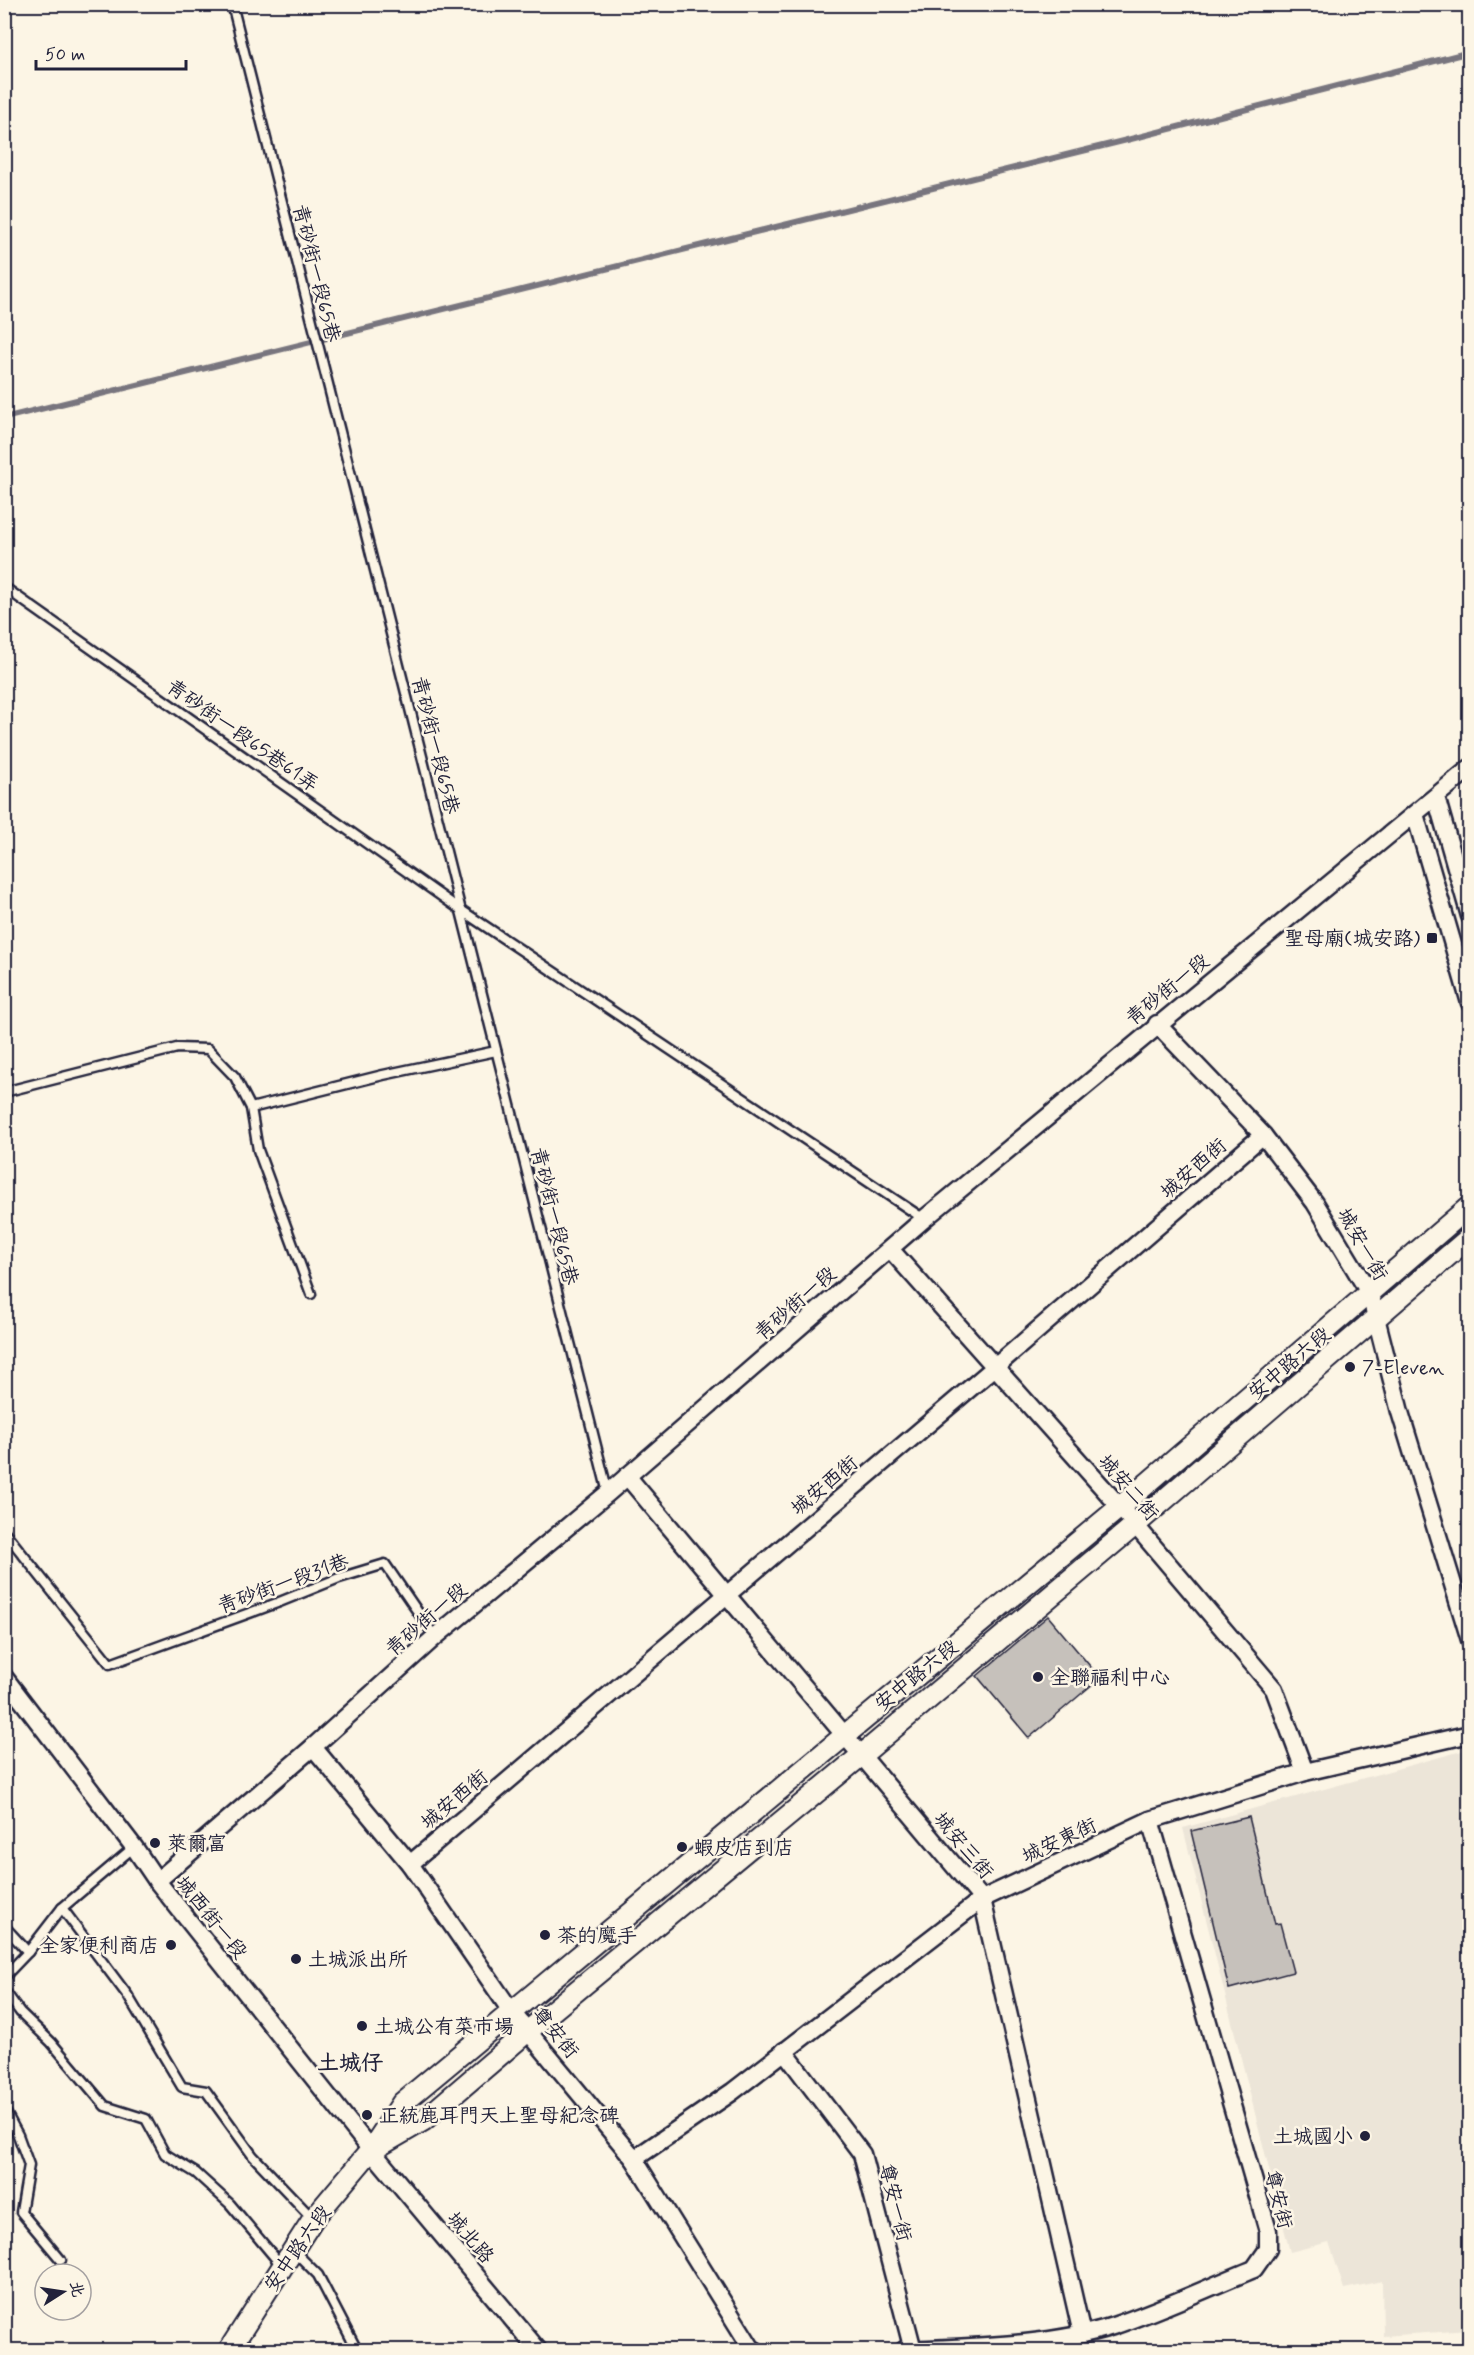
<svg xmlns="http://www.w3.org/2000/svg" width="1474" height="2355" viewBox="0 0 1474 2355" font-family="Mynerve,'LXGW WenKai TC',sans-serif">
<rect width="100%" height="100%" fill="#fcf5e5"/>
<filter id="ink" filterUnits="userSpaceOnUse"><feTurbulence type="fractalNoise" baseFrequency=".0167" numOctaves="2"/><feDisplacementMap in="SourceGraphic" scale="12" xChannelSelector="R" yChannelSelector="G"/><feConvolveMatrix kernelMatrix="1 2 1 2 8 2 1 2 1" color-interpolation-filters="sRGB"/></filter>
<g filter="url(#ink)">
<!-- built -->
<polygon fill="#ece5d8" points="1469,1749 1469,2330 1383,2336 1382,2281 1344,2289 1329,2242 1290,2252 1183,1828"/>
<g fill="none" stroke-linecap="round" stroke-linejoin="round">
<!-- stream -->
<polyline stroke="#78757e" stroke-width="6" points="4,418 1127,140 1470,52"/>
</g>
<!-- building -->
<g fill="#c6c1bb" stroke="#22223b" stroke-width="1.5">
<polygon points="1048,1616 1100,1678 1029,1738 977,1676"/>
<polygon points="1249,1817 1275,1924 1280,1923 1293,1972 1229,1989 1191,1831"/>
</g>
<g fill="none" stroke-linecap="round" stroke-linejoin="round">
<!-- service casing -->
<g stroke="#22223b" stroke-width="13">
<g id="service">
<polyline points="232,4 608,1493"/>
<polyline points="4,587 461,910 924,1219"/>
<polyline points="4,1092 177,1048 208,1049 235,1077 251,1108 258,1150 311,1294"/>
<polyline points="251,1108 383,1075 496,1051"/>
<polyline points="4,1531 110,1664 277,1603 339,1578 385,1564 435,1637"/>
<polyline points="62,1908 128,1996 182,2087 206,2091 253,2156 313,2219"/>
<polyline points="4,1926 28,1952"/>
<polyline points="4,1977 28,1952 62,1908 134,1847"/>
<polyline points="4,1990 20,2012 51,2042 105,2106 146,2119 165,2154 196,2173 230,2204 282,2266"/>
<polyline points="4,2109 18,2135 29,2165 21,2212 61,2260"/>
<polyline points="293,2250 318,2275 357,2350"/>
</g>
</g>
<!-- minor casing -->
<g stroke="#22223b" stroke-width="21">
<g id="minor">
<polyline points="1436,797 1470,916"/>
<polyline points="1415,814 1470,1003"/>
<polyline points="1157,1024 1263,1135 1315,1203 1370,1294 1400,1412 1470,1640"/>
<polyline points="890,1249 1120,1507 1274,1689 1305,1772"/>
<polyline points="627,1476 982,1899 1082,2334"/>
<polyline points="4,1677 134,1847 157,1881 371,2150 538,2350"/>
<polyline points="313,1747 410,1864 511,2011 634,2159 752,2349 755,2350"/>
<polyline points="410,1864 995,1367 1263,1135"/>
<polyline points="157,1881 313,1747 435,1637 608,1493 924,1219 1470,768"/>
<polyline points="784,2051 862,2154 913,2350"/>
<polyline points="634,2159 732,2092 982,1899 1150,1820 1305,1772 1470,1734"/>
<path d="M 904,2350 C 969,2347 1051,2346 1113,2326 C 1161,2310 1207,2288 1254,2269 L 1268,2249 L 1268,2231 L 1150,1820"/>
</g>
</g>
<!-- tertiary casing -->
<g stroke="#22223b" stroke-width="24">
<g id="tertiary">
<polyline points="374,2149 424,2120 528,2031 863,1754 1135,1525 1470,1237"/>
<polyline points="229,2350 313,2219 371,2150 402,2103 1120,1507 1470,1206"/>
</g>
</g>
<!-- service -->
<use href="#service" stroke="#fcf5e5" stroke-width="8"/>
<!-- minor -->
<use href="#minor" stroke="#fcf5e5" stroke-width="16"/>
<!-- tertiary -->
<use href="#tertiary" stroke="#fcf5e5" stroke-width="20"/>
</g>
</g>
<!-- markers -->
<g fill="#22223b" stroke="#fcf5e5" stroke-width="2">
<rect x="1426" y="932" width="12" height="12" rx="3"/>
<circle cx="1350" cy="1367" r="6"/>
<circle cx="1038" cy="1677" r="6"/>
<circle cx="155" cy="1843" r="6"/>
<circle cx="682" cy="1847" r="6"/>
<circle cx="545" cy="1935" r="6"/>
<circle cx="171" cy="1945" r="6"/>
<circle cx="296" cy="1959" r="6"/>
<circle cx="362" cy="2026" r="6"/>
<circle cx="367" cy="2115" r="6"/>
<circle cx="1365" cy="2136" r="6"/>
</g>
<g text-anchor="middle" stroke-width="5" stroke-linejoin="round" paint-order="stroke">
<!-- street labels -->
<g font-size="20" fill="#22223b" stroke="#fcf5e5">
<text transform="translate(317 273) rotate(76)" y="7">青砂街一段65巷</text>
<text transform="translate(243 735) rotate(35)" y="7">青砂街一段65巷61弄</text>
<text transform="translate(436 745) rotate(76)" y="7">青砂街一段65巷</text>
<text transform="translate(1167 989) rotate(-39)" y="7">青砂街一段</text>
<text transform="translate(1193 1168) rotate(-41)" y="7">城安西街</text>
<text transform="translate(555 1216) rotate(76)" y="7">青砂街一段65巷</text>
<text transform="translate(1363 1244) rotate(60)" y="7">城安一街</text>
<text transform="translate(795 1303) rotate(-41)" y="7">青砂街一段</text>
<text transform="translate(1289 1363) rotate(-40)" y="7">安中路六段</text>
<text transform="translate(824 1485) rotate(-40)" y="7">城安西街</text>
<text transform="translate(1129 1487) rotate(49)" y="7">城安二街</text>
<text transform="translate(283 1583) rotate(-20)" y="7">青砂街一段31巷</text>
<text transform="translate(426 1619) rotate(-41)" y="7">青砂街一段</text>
<text transform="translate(916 1675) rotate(-39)" y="7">安中路六段</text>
<text transform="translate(454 1799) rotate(-40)" y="7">城安西街</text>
<text transform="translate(1059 1840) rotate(-25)" y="7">城安東街</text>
<text transform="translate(964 1845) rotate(50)" y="7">城安三街</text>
<text transform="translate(212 1917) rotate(51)" y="7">城西街一段</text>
<text transform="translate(556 2032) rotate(50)" y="7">尊安街</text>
<text transform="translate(1279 2199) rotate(76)" y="7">尊安街</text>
<text transform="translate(896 2202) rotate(76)" y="7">尊安一街</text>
<text transform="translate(471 2237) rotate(50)" y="7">城北路</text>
<text transform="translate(297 2248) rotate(-55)" y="7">安中路六段</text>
</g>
<!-- poi labels -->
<g font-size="20" fill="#22223b" stroke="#fcf5e5" text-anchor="start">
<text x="1420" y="945" text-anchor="end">聖母廟(城安路)</text>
<text x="1362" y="1374">7-Eleven</text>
<text x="1050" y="1684">全聯福利中心</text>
<text x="167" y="1850">萊爾富</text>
<text x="694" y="1854">蝦皮店到店</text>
<text x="557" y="1942">茶的魔手</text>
<text x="159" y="1952" text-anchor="end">全家便利商店</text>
<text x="308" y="1966">土城派出所</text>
<text x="374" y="2033">土城公有菜市場</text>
<text x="379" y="2122">正統鹿耳門天上聖母紀念碑</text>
<text x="1353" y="2143" text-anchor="end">土城國小</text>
</g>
<!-- quarter labels -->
<g font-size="22" font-weight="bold" fill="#22223b" stroke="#fcf5e5">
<text x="350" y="2070">土城仔</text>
</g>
</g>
<!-- margin -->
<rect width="1474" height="2355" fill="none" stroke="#fcf5e5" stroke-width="24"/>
<rect x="12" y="12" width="1450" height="2331" fill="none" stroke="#22223b" stroke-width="2" filter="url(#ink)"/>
<!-- north arrow -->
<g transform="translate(63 2292) rotate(78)"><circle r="28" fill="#fcf5e5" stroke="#a5a1a1" stroke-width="1.5"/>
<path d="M0-4.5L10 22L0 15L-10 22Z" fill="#22223b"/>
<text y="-9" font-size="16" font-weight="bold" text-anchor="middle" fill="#22223b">北</text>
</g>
<!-- scale -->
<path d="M36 60v9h150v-9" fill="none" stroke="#22223b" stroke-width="3"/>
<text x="45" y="60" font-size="18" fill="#22223b" stroke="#fcf5e5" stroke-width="4.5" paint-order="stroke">50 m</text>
</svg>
